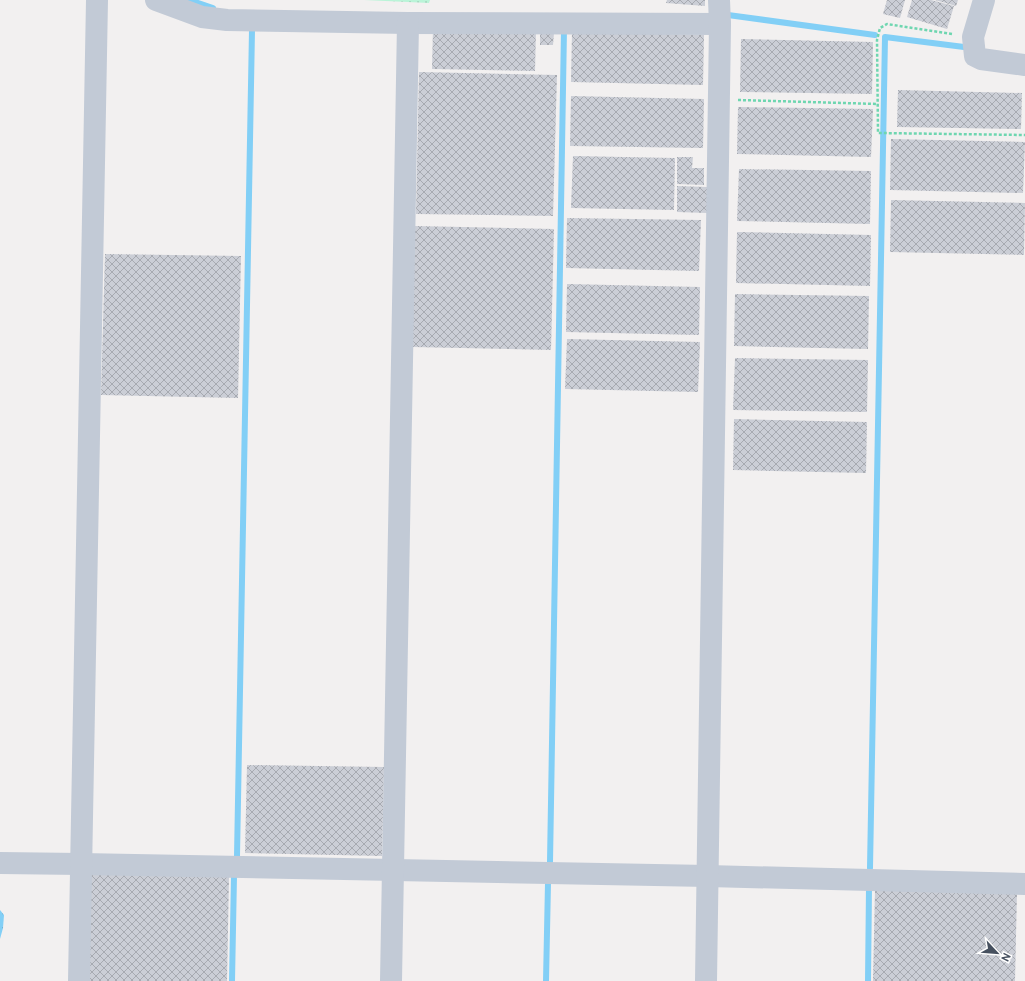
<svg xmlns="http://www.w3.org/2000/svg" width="1025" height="981" viewBox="0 0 1025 981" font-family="Overpass,sans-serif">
<defs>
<pattern id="green-dots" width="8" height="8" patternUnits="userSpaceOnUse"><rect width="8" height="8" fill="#baf4d8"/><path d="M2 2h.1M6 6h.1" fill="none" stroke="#a1d3bc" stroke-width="1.8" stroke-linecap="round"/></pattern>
<pattern id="water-ripples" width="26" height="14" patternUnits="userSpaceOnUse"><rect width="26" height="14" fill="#82cff6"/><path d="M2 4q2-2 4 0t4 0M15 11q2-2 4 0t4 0" fill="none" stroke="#6caaca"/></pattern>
<pattern id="building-cross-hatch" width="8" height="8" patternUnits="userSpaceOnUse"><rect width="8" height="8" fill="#cbced6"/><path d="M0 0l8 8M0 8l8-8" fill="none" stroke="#a7aab1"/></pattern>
</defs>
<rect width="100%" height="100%" fill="#f2f0f0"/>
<!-- green -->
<polygon fill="url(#green-dots)" points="364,0 430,0 429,3"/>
<!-- water -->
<polygon fill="url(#water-ripples)" points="0,910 4,915 3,928 0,939"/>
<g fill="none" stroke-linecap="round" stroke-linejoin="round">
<!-- stream -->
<g stroke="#82cff6" stroke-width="6">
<polyline points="189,0 213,8"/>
<polyline points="728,15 875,35"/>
<polyline points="237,856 252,30"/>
<polyline points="550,862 564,29"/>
<polyline points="870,868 885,37 964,47"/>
<polyline points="232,981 234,876"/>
<polyline points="546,981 548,883"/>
<polyline points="868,981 869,888"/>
</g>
</g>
<!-- building -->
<g fill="url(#building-cross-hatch)">
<polygon points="667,0 705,0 705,6 666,3"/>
<polygon points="887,0 905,0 900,18 883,14"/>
<polygon points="912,0 931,0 954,6 947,29 907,17"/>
<polygon points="935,0 958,0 956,6"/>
<polygon points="433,28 536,30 535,71 432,69"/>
<polygon points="572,32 704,35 703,85 571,82"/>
<polygon points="540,33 554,33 553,45 540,45"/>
<polygon points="741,39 873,42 872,94 740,92"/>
<polygon points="419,72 557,75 553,216 416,214"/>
<polygon points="898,90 1022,93 1021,129 897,127"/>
<polygon points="571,96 704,99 703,148 570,146"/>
<polygon points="738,107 873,109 871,157 737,154"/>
<polygon points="891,139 1025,142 1023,193 890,190"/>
<polygon points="573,156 675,158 674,210 571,208"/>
<polygon points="677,157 693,157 692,168 704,168 704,185 677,184"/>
<polygon points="739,169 871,171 870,224 737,221"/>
<polygon points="677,186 707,187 707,213 677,212"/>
<polygon points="891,200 1025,203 1024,255 890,252"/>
<polygon points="567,218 701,220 699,271 566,268"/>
<polygon points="415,226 554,229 551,350 412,347"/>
<polygon points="737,232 871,235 870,286 736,283"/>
<polygon points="105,254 241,256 238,398 101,395"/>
<polygon points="567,284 700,287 699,335 566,332"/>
<polygon points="735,294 869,296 868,349 734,346"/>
<polygon points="567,339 700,342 698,392 565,389"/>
<polygon points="735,358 868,360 867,412 733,410"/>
<polygon points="734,419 867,422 866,473 733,470"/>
<polygon points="247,765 384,767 382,856 245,853"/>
<polygon points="90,873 229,876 227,981 87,981"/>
<polygon points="875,890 1017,892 1015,981 873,981"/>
</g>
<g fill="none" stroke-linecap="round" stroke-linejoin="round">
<!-- path -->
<g stroke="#6ed6b0" stroke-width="2.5" stroke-dasharray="3 2" stroke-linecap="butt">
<polyline points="952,34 887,24 880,28 877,40 878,133 1025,135"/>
<polyline points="738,100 878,104"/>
</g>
<!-- minor -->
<g stroke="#c2cad6" stroke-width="22">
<polyline points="156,0 202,17 227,20 408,23 720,24"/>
<polyline points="984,0 973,37 975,56 981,59 1025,65"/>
<polyline points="0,863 81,864 708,876 1025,884"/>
<polyline points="79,981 97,0"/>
<polyline points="391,981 408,23"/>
<polyline points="706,981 720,24 719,0"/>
</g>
</g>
<!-- north arrow -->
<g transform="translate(997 953) rotate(116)" stroke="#ffffff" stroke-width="3" paint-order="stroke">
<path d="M0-3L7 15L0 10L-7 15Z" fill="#46505f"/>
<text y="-6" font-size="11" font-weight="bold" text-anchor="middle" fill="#46505f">N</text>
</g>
</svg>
